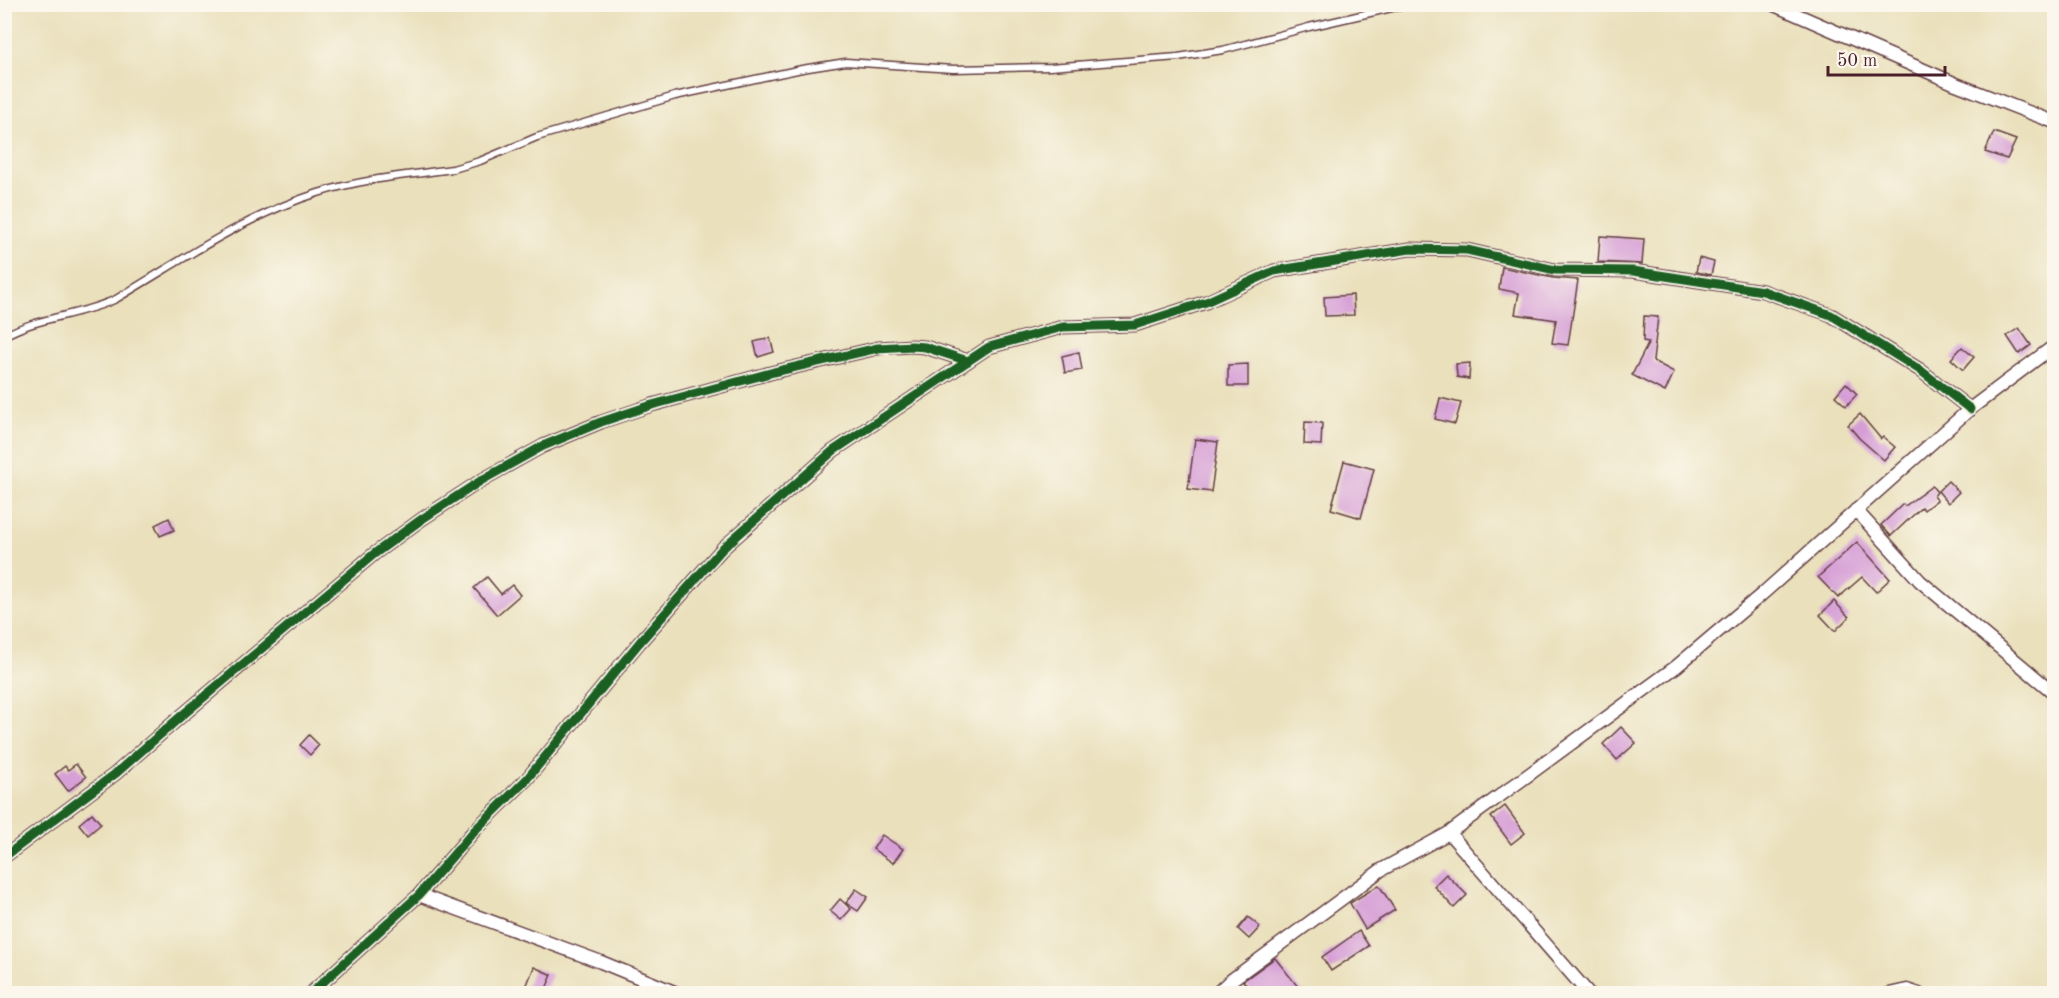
<svg xmlns="http://www.w3.org/2000/svg" width="2059" height="998" viewBox="0 0 2059 998" font-family="'Old Standard TT',serif">
<rect width="100%" height="100%" fill="#fbf7ec"/>
<filter id="ink" filterUnits="userSpaceOnUse"><feTurbulence type="fractalNoise" baseFrequency=".0167" numOctaves="2"/><feDisplacementMap in="SourceGraphic" scale="12" xChannelSelector="R" yChannelSelector="G"/><feConvolveMatrix kernelMatrix="1 2 1 2 8 2 1 2 1" color-interpolation-filters="sRGB"/></filter>
<filter id="wash" filterUnits="userSpaceOnUse"><feTurbulence type="fractalNoise" baseFrequency=".008" numOctaves="4" result="noise"/><feDisplacementMap in="SourceGraphic" scale="24" xChannelSelector="R" yChannelSelector="G"/><feGaussianBlur stdDeviation="1.35" result="paint"/><feColorMatrix in="noise" values="0 0 0 0 0 0 0 0 0 0 0 0 0 0 0 0 0 1.4 0 .05"/><feComposite in="paint" operator="in"/></filter>
<g filter="url(#wash)">
<rect width="100%" height="100%" fill="#eae0bc"/>
<g id="blocks">
<!-- building -->
<g fill="#d69ed6">
<polygon points="1994,132 2016,140 2007,159 1985,152"/>
<polygon points="1600,236 1644,239 1642,264 1598,262"/>
<polygon points="1699,258 1714,262 1711,275 1696,272"/>
<polygon points="1502,267 1553,278 1578,280 1568,345 1552,343 1556,320 1515,314 1519,293 1499,289"/>
<polygon points="1353,295 1354,315 1325,316 1324,297"/>
<polygon points="1644,316 1658,317 1653,361 1674,372 1665,392 1632,375 1649,342 1643,341"/>
<polygon points="2019,328 2031,345 2019,354 2007,336"/>
<polygon points="770,338 774,352 758,357 754,342"/>
<polygon points="1962,347 1974,357 1963,370 1951,359"/>
<polygon points="1079,352 1082,370 1065,373 1062,356"/>
<polygon points="1470,363 1469,379 1457,377 1456,364"/>
<polygon points="1248,364 1248,386 1228,386 1228,365"/>
<polygon points="1846,383 1857,394 1846,406 1835,396"/>
<polygon points="1440,398 1461,403 1455,424 1435,419"/>
<polygon points="1860,414 1881,439 1883,437 1895,447 1884,460 1859,438 1848,425"/>
<polygon points="1305,422 1322,423 1321,445 1304,444"/>
<polygon points="1195,439 1218,442 1211,492 1188,489"/>
<polygon points="1344,461 1374,469 1361,518 1331,509"/>
<polygon points="1948,481 1959,492 1948,503 1938,491"/>
<polygon points="1932,486 1937,492 1934,496 1937,500 1924,510 1922,507 1891,536 1881,525 1903,504 1905,506"/>
<polygon points="169,518 174,530 160,536 155,525"/>
<polygon points="1857,542 1890,579 1876,592 1862,577 1838,598 1818,577"/>
<polygon points="487,577 501,594 512,585 520,595 497,615 474,588"/>
<polygon points="1834,601 1849,617 1835,631 1820,615"/>
<polygon points="1621,727 1636,743 1617,760 1603,744"/>
<polygon points="309,735 319,745 310,755 300,745"/>
<polygon points="76,764 86,777 68,791 55,774 65,766 68,770"/>
<polygon points="1505,806 1525,833 1511,844 1491,817"/>
<polygon points="92,813 101,824 88,835 79,824"/>
<polygon points="882,835 903,849 893,863 873,849"/>
<polygon points="1446,874 1467,895 1454,908 1434,886"/>
<polygon points="1379,885 1395,910 1365,929 1350,903"/>
<polygon points="856,889 868,897 858,911 846,903"/>
<polygon points="840,899 851,909 841,920 830,911"/>
<polygon points="1248,917 1260,927 1249,939 1238,929"/>
<polygon points="1359,931 1369,946 1331,971 1322,957"/>
<polygon points="1275,958 1303,993 1253,993 1243,981"/>
<polygon points="534,967 552,975 544,993 526,987"/>
</g>
</g>
</g>
<g filter="url(#ink)">
<use href="#blocks" fill-opacity="0" stroke="#623c41" stroke-width="1.5"/>
<g fill="none" stroke-linecap="round" stroke-linejoin="round">
<!-- service casing -->
<g stroke="#623c41" stroke-width="9">
<path id="service" d="M 4,336 C 40,316 80,316 116,299 C 182,260 245,216 318,193 C 362,179 408,175 453,169 L 480,161 L 537,137 L 675,96 L 802,69 L 846,62 L 953,69 L 1050,67 L 1178,57 L 1223,50 L 1309,27 L 1409,4"/>
</g>
<!-- minor casing -->
<g stroke="#623c41" stroke-width="15">
<g id="minor">
<polyline points="1772,4 1956,84 2054,122"/>
<polyline points="1856,510 1920,581 2054,693"/>
<polyline points="1449,833 1589,994"/>
<polyline points="4,857 115,774 179,718 374,554 422,519 482,480 543,446 601,422 652,405 774,372 878,348 912,346 925,347 968,361"/>
<polyline points="419,895 601,962 679,994"/>
<polyline points="310,994 419,895 474,831 526,780 639,643 723,548 833,451 989,347 1063,327 1135,325 1206,302 1274,271 1410,249 1467,250 1555,270 1633,271 1763,291 1831,315 1920,370 1970,409"/>
<polyline points="1216,994 1230,981 1381,870 1449,833 1677,666 1761,595 1970,409 2054,346"/>
<polyline points="1889,994 1907,990 1919,994"/>
</g>
</g>
<!-- service -->
<use href="#service" stroke="#fff" stroke-width="6"/>
<!-- minor -->
<use href="#minor" stroke="#fff" stroke-width="12"/>
<!-- cycleway casing -->
<g stroke="#fbf7ec" stroke-width="13">
<g id="cycleway">
<polyline points="4,857 115,774 179,718 374,554 422,519 482,480 543,446 601,422 652,405 774,372 878,348 912,346 925,347 968,361"/>
<polyline points="310,994 419,895 474,831 526,780 639,643 723,548 833,451 989,347 1063,327 1135,325 1206,302 1274,271 1410,249 1467,250 1555,270 1633,271 1763,291 1831,315 1920,370 1970,409"/>
</g>
</g>
<!-- cycleway -->
<use href="#cycleway" stroke="#1b5e20" stroke-width="9"/>
</g>
</g>
<!-- margin -->
<rect width="2059" height="998" fill="none" stroke="#fbf7ec" stroke-width="24"/>
<!-- scale -->
<path d="M1828 66v9h117v-9" fill="none" stroke="#4a1f2b" stroke-width="3"/>
<text x="1837" y="66" font-size="18" fill="#4a1f2b" stroke="#fbf7ec" stroke-width="4.5" paint-order="stroke">50 m</text>
</svg>
